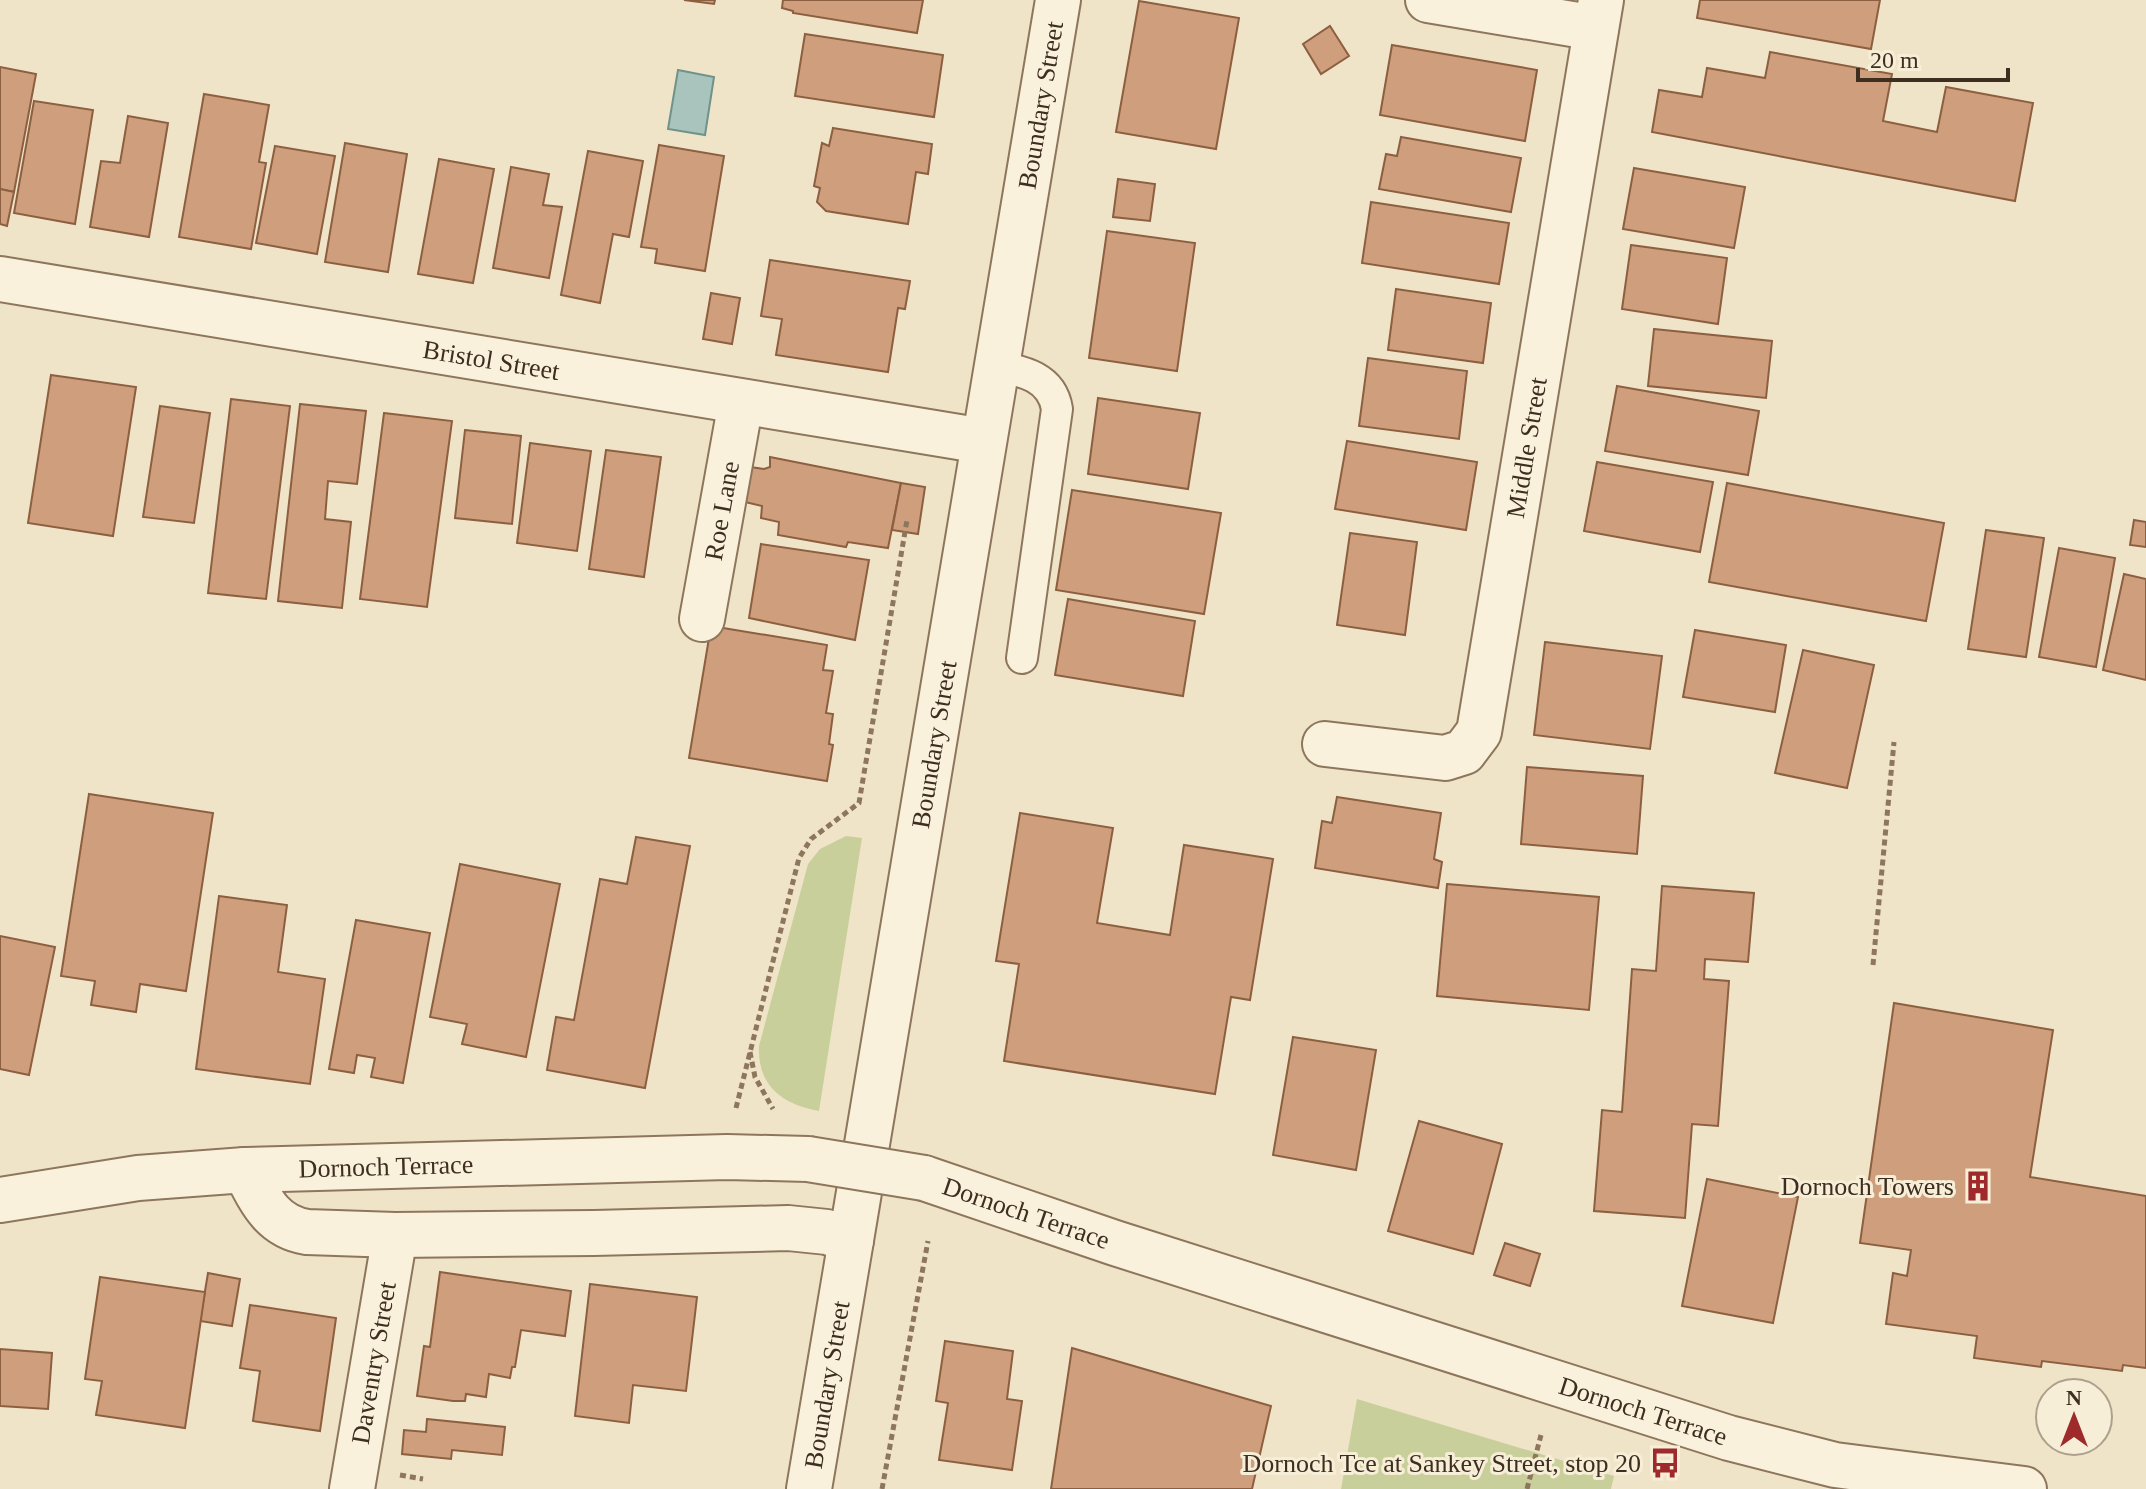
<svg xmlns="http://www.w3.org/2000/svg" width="2146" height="1489" viewBox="0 0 2146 1489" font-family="Georgia,serif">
<rect width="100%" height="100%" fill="#f0e4c8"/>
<!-- green -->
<g fill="#c9cf9b">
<path d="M 846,836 L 862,838 L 819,1111 C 783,1105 757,1086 759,1046 L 808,864 L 820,849 Z"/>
<polygon points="1357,1399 1614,1476 1611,1489 1341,1489"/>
</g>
<!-- water -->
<polygon fill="#a9c4bc" stroke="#6f938a" stroke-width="2" points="678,70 714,77 705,135 668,129"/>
<!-- building -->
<g fill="#cf9f7d" stroke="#8d5f41" stroke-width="2">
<polygon points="684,0 715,0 714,4"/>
<polygon points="783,0 923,0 917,33 793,13 793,11 782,8"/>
<polygon points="1700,0 1880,0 1871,49 1697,18"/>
<polygon points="1139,1 1239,18 1216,149 1116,132"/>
<polygon points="1330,26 1349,56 1321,74 1303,44"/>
<polygon points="805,34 943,55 934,117 795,96"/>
<polygon points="1392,45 1537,70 1525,141 1380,115"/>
<polygon points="1770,52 1892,74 1883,121 1937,132 1946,87 2033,103 2015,201 1652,132 1659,90 1702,97 1707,68 1765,78"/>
<polygon points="0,67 36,74 14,192 0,189"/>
<polygon points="204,94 269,105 259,162 266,163 251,249 179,237"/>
<polygon points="34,101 93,110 75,224 14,213"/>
<polygon points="128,116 168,123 149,237 90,227 101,161 120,163"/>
<polygon points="833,128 932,144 928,174 916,172 908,224 826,211 817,202 820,188 814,186 822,143 829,146"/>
<polygon points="1401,137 1521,158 1511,212 1379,189 1386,154 1397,156"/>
<polygon points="345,143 407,154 388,272 325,262"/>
<polygon points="659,145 724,156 705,271 655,263 657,249 641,247"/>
<polygon points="275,146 335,156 317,254 256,243"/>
<polygon points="588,151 643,161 629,237 613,234 600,303 561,295"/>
<polygon points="439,159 494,169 473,283 418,274"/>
<polygon points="511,167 549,174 543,205 562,207 549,278 493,268"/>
<polygon points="1634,168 1745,187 1734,248 1623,229"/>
<polygon points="1118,179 1155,184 1150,221 1113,217"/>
<polygon points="0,189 14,192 7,226 0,224"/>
<polygon points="1371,202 1509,223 1499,284 1362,263"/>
<polygon points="1107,231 1195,243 1177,371 1089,358"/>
<polygon points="1631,245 1727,258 1718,324 1622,309"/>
<polygon points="770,260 910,281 905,309 898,308 888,372 776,355 782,319 761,316"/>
<polygon points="1396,289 1491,303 1483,363 1388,350"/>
<polygon points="711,293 740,298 732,344 703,339"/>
<polygon points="1654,329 1772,341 1766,398 1648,386"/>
<polygon points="1368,358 1467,371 1459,439 1359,426"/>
<polygon points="51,375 136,387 113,536 28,523"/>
<polygon points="1617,386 1759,411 1748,475 1605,451"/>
<polygon points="1098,398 1200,413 1188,489 1088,474"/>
<polygon points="231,399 290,406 266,599 208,593"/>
<polygon points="300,404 366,411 357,484 328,481 325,519 351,522 342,608 278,601"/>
<polygon points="160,406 210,413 194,523 143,517"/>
<polygon points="384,413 452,421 427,607 360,599"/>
<polygon points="465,430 521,436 512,524 455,518"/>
<polygon points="1347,441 1477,462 1466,530 1335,509"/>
<polygon points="530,443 591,451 577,551 517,543"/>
<polygon points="606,450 661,457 644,577 589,569"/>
<polygon points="770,457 901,483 888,548 848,542 846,547 778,535 779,522 761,518 762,506 745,502 750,467 764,469 770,467"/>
<polygon points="1597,462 1713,482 1700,552 1584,531"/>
<polygon points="901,483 925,487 918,534 892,530"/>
<polygon points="1727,483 1944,523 1926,621 1709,582"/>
<polygon points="1072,490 1221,513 1204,614 1056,590"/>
<polygon points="2134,520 2146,522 2146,547 2130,545"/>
<polygon points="1986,530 2044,538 2026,657 1968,649"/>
<polygon points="1350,533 1417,542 1405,635 1337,625"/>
<polygon points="761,544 869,560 855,640 749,618"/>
<polygon points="2059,548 2115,558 2096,667 2039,657"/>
<polygon points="2124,574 2146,579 2146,680 2103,670"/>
<polygon points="1068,599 1195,621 1183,696 1055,675"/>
<polygon points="711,626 827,645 823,670 833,671 826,713 833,714 829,744 833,745 827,781 689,758"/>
<polygon points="1695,630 1786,645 1775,712 1683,697"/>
<polygon points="1545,642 1662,656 1650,749 1534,735"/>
<polygon points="1803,650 1874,665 1847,788 1775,773"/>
<polygon points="1527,767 1643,776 1637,854 1521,844"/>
<polygon points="89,794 213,813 186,991 140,984 136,1012 91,1005 95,981 61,976"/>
<polygon points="1337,797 1441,813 1434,859 1442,862 1438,888 1315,868 1322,821 1332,823"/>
<polygon points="1020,813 1113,828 1097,923 1170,935 1184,845 1273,859 1250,1000 1231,997 1215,1094 1004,1061 1019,964 996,961"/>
<polygon points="636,837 690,846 645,1088 547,1070 556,1017 574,1020 600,879 627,884"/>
<polygon points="460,864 560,884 526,1057 462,1044 467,1024 430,1017"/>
<polygon points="1447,884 1599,897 1589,1010 1437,996"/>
<polygon points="1662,886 1754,893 1748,962 1705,959 1704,979 1729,981 1718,1126 1692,1124 1685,1218 1594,1211 1602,1110 1622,1112 1632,969 1656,971"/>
<polygon points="219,896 287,905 278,972 325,979 310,1084 196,1069"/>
<polygon points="356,920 430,933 403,1083 371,1077 375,1058 357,1055 354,1073 329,1069"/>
<polygon points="0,936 55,947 29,1075 0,1069"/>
<polygon points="1894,1003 2053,1030 2030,1177 2146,1196 2146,1368 2123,1365 2122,1371 2042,1361 2041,1367 1974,1358 1977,1336 1886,1324 1893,1273 1907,1276 1911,1250 1860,1243"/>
<polygon points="1293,1037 1376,1050 1356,1170 1273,1155"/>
<polygon points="1419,1121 1502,1144 1473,1254 1388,1231"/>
<polygon points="1707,1179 1798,1197 1773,1323 1682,1306"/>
<polygon points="1505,1243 1540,1254 1530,1286 1494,1275"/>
<polygon points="440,1272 571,1291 565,1336 521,1330 515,1367 512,1367 510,1378 489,1374 486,1397 466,1394 465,1401 453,1401 417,1396 424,1346 430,1347"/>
<polygon points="208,1273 240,1279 232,1326 200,1321"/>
<polygon points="100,1277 205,1292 185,1428 96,1415 102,1381 85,1379"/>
<polygon points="590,1284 697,1297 686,1391 633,1385 629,1423 575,1416"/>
<polygon points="250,1305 336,1318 320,1431 253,1421 260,1371 240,1368"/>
<polygon points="945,1341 1013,1351 1007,1399 1022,1401 1012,1470 939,1460 948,1403 936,1401"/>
<polygon points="1072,1348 1271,1406 1252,1489 1051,1489"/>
<polygon points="0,1349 52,1353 48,1409 0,1406"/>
<polygon points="427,1419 505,1427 502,1455 452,1450 451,1459 402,1454 404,1430 426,1432"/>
</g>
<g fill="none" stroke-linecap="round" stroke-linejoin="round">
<!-- service casing -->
<g stroke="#8d765c" stroke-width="34">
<path id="service" d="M 996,366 C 1023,371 1052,377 1057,409 L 1022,658"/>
</g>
<!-- minor casing -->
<g stroke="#8d765c" stroke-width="48">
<g id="minor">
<polyline points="1428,0 1596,28"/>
<path id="s1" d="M 0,279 L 983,441"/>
<path id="s2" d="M 702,619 L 741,402"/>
<path id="s3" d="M 1325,744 L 1445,758 L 1464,752 L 1479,732 L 1601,0"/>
<path id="s4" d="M 352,1489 L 395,1235"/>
<path id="s5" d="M 809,1489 L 851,1240"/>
</g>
</g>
<!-- tertiary casing -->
<g stroke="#8d765c" stroke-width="48">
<g id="tertiary">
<path id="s6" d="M 245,1170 C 260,1199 271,1226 307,1232 L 395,1235 L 594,1233 L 788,1228 L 827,1232 L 851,1240 L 1058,0"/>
<path id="s7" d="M 924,1178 L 1115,1243 L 1729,1438 L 1835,1465 L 2024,1489"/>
<path id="s8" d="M 0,1200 L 138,1178 L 245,1170 L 727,1157 L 808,1159"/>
</g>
</g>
<!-- path -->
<g stroke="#8d765c" stroke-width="5" stroke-dasharray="6 4" stroke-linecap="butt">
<polyline points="1873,965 1894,742"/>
<polyline points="750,1052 755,1077 773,1109"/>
<polyline points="736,1108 799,858 811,839 859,803 907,520"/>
<polyline points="400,1475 423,1479"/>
<polyline points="882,1489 928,1241"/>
<polyline points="1527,1489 1541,1435"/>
</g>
<!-- service -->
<use href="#service" stroke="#faf1dc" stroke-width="30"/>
<!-- minor -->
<use href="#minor" stroke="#faf1dc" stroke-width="44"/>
<!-- tertiary -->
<use href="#tertiary" stroke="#faf1dc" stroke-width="44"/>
<!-- tertiary-bridge casing -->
<g stroke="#8d765c" stroke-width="48" stroke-linecap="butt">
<polyline id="tertiary-bridge" points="808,1159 924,1178"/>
</g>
<!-- tertiary-bridge -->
<use href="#tertiary-bridge" stroke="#faf1dc" stroke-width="44"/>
</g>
<!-- icons -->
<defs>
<g id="building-bare" transform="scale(2.4)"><path d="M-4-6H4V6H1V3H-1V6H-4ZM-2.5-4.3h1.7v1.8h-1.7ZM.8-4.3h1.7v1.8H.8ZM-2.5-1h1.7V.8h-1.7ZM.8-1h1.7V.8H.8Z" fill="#9e2a2b" stroke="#f7eed8" stroke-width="2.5" paint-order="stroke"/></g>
<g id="bus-bare" transform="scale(2.4)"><path d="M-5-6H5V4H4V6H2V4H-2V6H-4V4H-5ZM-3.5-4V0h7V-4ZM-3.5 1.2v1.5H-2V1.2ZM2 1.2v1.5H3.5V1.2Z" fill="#9e2a2b" stroke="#f7eed8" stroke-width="2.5" paint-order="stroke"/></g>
</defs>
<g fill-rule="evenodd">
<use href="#building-bare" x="1978" y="1186"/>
<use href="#bus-bare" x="1665" y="1463"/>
</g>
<g text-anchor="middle" stroke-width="6" stroke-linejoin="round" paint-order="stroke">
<!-- street labels -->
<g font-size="26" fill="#3d2e20" stroke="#f7eed8">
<text dy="9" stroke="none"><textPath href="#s6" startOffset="1788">Boundary Street</textPath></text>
<text dy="9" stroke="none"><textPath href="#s1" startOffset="498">Bristol Street</textPath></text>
<text dy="9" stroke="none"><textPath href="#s3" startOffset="454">Middle Street</textPath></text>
<text dy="9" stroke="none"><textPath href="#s2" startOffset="110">Roe Lane</textPath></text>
<text dy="9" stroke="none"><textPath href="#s6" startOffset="1140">Boundary Street</textPath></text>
<text dy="9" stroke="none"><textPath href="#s8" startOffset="388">Dornoch Terrace</textPath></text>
<text dy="9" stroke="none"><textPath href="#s7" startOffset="108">Dornoch Terrace</textPath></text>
<text dy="9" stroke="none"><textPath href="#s4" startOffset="128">Daventry Street</textPath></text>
<text dy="9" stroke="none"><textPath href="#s5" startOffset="106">Boundary Street</textPath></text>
<text dy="9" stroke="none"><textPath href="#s7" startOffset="756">Dornoch Terrace</textPath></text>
</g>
<!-- poi labels -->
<g font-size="26" fill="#3d2e20" stroke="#f7eed8" text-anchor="end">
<text x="1954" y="1195">Dornoch Towers</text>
<text x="1641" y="1472">Dornoch Tce at Sankey Street, stop 20</text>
</g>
</g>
<!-- north arrow -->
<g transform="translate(2074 1417)"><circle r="38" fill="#f7eed8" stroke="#ada18e" stroke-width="2"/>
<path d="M0-6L14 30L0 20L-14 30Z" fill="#9e2a2b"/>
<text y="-12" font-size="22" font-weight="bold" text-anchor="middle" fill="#3d2e20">N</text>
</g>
<!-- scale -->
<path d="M1858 68v12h150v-12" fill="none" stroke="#3d2e20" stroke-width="4"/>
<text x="1870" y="68" font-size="24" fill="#3d2e20" stroke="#f7eed8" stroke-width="6" paint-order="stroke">20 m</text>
</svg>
